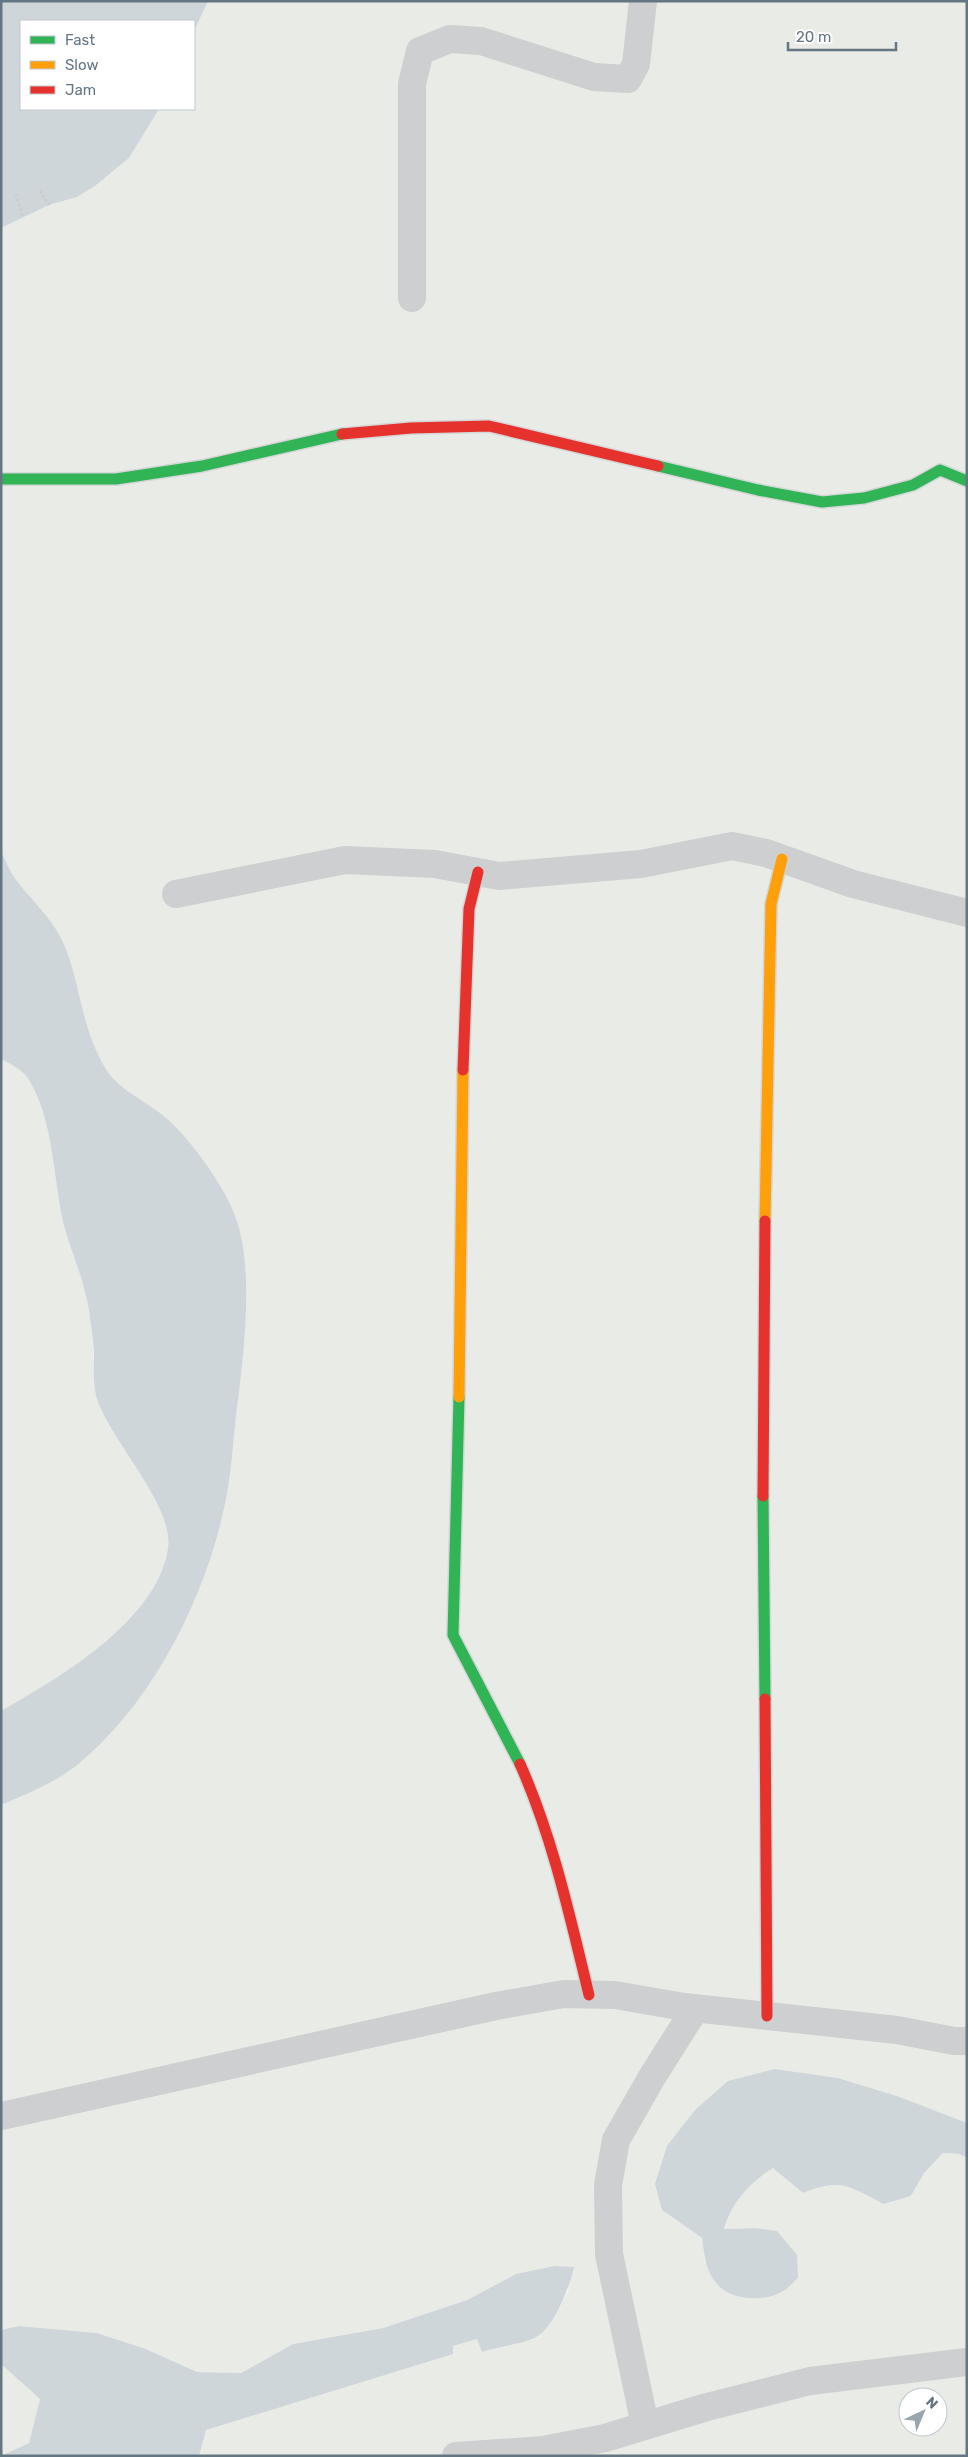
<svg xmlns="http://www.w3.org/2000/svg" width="968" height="2457" viewBox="0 0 968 2457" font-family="Rubik,sans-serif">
<rect width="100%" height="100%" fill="#f9f9f9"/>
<!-- green -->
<g fill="#e8ebe6" fill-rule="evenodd">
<path d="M 208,1 L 967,1 L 967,2123 L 900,2097 L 838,2078 L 774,2069 L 662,2210 L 702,2238 L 705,2262 L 755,2228 L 724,2229 C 731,2203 750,2182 773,2167 L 803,2193 C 842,2177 850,2187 885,2204 L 911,2196 L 924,2173 L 943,2153 L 959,2154 L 967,2158 L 967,2456 L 199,2456 L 205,2430 L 453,2346 L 477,2339 L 482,2352 C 499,2346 522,2344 536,2338 C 550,2331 562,2303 569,2289 L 516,2274 L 467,2300 L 383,2328 L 293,2344 L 241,2373 L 197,2372 L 146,2349 L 97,2333 L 19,2326 L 1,2330 L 1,1805 C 27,1794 54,1783 76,1766 C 154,1703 209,1592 227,1494 C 233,1461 234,1426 239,1393 C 245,1342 254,1261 234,1213 C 223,1184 189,1137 165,1117 C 148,1102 121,1091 108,1072 C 82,1034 82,990 66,949 C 56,922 34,903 17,881 C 10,872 6,861 1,851 L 1,228 L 49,205 L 77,197 L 95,186 L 129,158 L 159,109 L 194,109 L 194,31 ZM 908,2397 L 938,2397 L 938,2427 L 908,2427 Z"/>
<path d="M 1,1059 C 11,1064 23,1070 29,1080 C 54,1121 53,1180 64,1226 C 72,1254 85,1283 89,1311 C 92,1329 93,1347 94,1365 C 95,1375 94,1387 96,1396 C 107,1439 174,1503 168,1548 C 158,1620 59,1678 1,1711 Z"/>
<polygon points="1,2364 40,2399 29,2443 1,2456"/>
</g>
<!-- water -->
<g fill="#ced6d9">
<polygon points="1,1 208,1 194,31 194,21 21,21 21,109 159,109 129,158 95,186 77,197 49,205 1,228"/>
<path d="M 1,851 C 6,861 10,872 17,881 C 34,903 56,922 66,949 C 82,991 82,1033 108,1072 C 121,1091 148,1102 165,1117 C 189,1137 223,1184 234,1213 C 254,1261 245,1342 239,1393 C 234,1426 233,1461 227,1494 C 209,1592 154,1703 76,1766 C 54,1783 27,1794 1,1805 L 1,1711 C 59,1678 158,1620 168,1548 C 174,1504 108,1439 96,1396 C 93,1383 94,1367 94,1354 C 93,1339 91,1325 89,1311 C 85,1283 72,1254 64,1226 C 53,1180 54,1121 29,1080 C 23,1070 11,1064 1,1059 Z"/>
<path d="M 775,2069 L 838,2078 L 900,2097 L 967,2123 L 967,2158 L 959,2154 L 943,2153 L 924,2173 L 911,2196 L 884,2204 C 850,2187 842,2177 803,2193 L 773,2168 C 750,2182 731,2203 724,2229 L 755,2228 L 777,2231 L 797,2255 L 798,2278 C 793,2282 789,2288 783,2291 C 766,2302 732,2301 718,2285 C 706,2273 704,2255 702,2238 L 662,2210 L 655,2184 L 667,2146 L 695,2110 L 728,2081 Z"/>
<path d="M 555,2266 L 574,2267 C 570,2286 554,2329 535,2338 C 519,2345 499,2346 482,2352 L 477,2339 L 453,2346 L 453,2354 L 206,2430 L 199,2456 L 1,2456 L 29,2443 L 40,2399 L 1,2364 L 1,2330 L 19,2326 L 97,2333 L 146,2349 L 197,2372 L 241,2373 L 293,2344 L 383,2328 L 467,2300 L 516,2274 Z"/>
</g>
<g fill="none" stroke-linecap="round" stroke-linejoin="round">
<!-- fast casing -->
<g stroke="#d5d6d7" stroke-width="14">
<g id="fast">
<polyline points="658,466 758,490 822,502 864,498 913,485 940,470 967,481"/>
<polyline points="1,479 116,479 202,466 342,434"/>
<polyline points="459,1397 453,1635 520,1764"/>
<polyline points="763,1496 765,1699"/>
</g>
</g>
<!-- slow casing -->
<g stroke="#d5d6d7" stroke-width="14">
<g id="slow">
<polyline points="765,1221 771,904 782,859"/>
<polyline points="459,1397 463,1070"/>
</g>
</g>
<!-- jam casing -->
<g stroke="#d5d6d7" stroke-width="14">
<g id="jam">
<polyline points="342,434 411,428 489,426 658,466"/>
<polyline points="463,1070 469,909 478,872"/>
<polyline points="763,1496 765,1221"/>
<polyline points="765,1699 767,2016"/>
<path d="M 520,1764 C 553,1838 570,1917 589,1995"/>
</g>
</g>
<!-- path -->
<g stroke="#cbcccd" stroke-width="3" stroke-dasharray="2.5 2.5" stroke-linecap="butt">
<polyline points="40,191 49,205"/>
<polyline points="16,194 23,217"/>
<polyline points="1,223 3,227"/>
</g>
<!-- street -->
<g stroke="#cecfd0" stroke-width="28">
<polyline points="412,298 412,84 420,51 450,39 481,41 594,77 628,79 636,64 643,1"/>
<polyline points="176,894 345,860 435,864 499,876 641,864 732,846 766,853 853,884 967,913"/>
<polyline points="1,2116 496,2006 564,1994 615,1995 684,2007 897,2030 954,2041 967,2041"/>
<polyline points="645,2425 609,2254 608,2185 616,2140 652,2077 695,2009"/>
<polyline points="456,2456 543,2450 605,2438 707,2407 810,2381 967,2362"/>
</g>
<!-- fast -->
<use href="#fast" stroke="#30b455" stroke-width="11"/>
<!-- slow -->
<use href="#slow" stroke="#ff9f0a" stroke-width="11"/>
<!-- jam -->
<use href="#jam" stroke="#e5322d" stroke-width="11"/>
</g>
<!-- border -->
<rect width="968" height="2457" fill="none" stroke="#657683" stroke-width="5"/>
<!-- legend -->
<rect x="20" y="20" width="175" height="90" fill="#ffffff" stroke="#c1c8cd"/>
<rect x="30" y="36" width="25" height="8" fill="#30b455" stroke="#c1c8cd"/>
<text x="65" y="45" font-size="15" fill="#657683">Fast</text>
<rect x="30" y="61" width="25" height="8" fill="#ff9f0a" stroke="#c1c8cd"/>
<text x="65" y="70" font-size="15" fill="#657683">Slow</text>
<rect x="30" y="86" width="25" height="8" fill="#e5322d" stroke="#c1c8cd"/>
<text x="65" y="95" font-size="15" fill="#657683">Jam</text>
<!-- north arrow -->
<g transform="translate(923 2412) rotate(44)"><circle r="24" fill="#ffffff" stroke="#c1c8cd"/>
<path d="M0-4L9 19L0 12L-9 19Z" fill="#99a4ac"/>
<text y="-8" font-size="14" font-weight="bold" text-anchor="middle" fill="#657683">N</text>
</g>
<!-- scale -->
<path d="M788 42v8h108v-8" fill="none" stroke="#657683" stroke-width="2.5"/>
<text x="796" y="42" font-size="15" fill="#657683" stroke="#ffffff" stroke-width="4" paint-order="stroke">20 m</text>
</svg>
